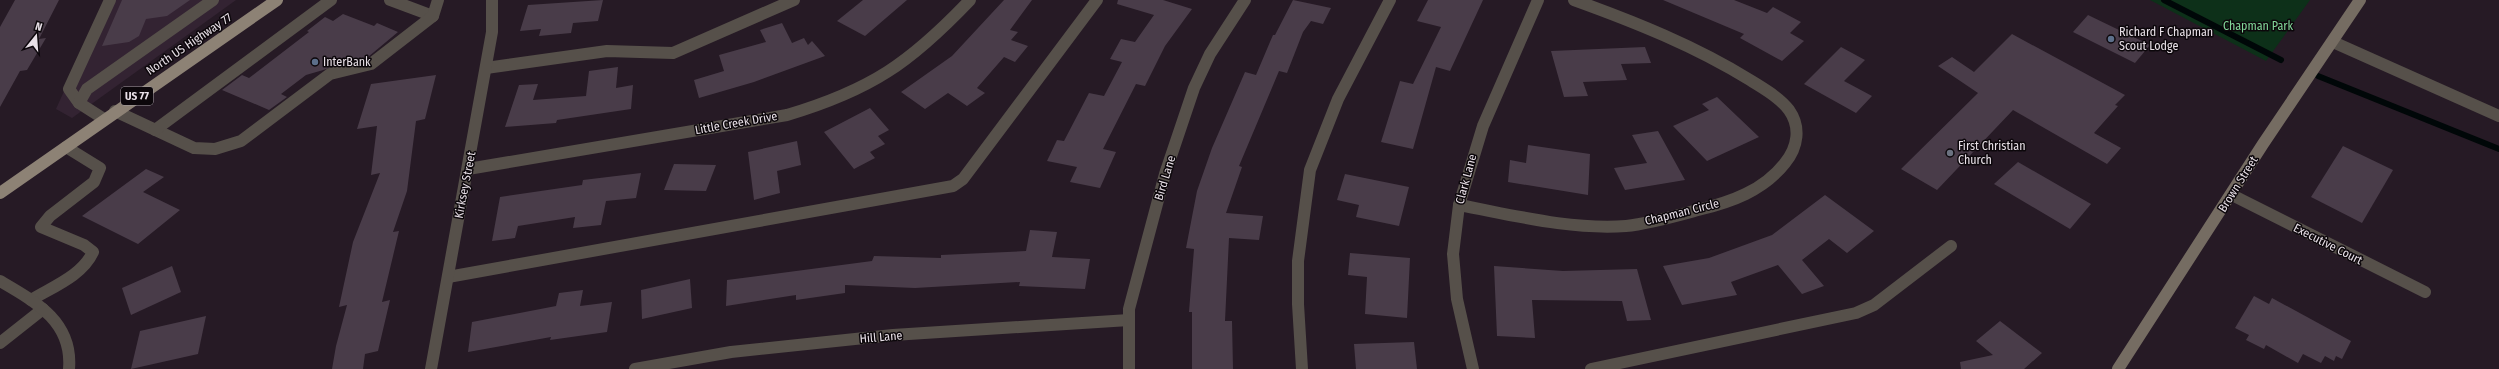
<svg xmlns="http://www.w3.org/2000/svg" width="2499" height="369" viewBox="0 0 2499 369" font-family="'Fira Sans Condensed',sans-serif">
<rect width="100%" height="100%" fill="#261a25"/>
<!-- built -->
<polygon fill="#332332" points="105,0 236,0 72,118 56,109"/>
<!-- green -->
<polygon fill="#0d3019" points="2150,0 2310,0 2266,61"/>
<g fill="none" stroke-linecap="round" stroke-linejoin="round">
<!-- stream -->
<g stroke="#000708" stroke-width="6">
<polyline points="2164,0 2281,60"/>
<polyline points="2318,76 2499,149"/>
</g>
</g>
<!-- building -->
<g fill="#493c49">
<polygon points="15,0 59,0 39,39 46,38 27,70 20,71 0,107 0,27"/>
<polygon points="122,0 190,0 167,16 146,19 139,36 129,42 102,46"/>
<polygon points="603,0 598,21 573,23 571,33 539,36 541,29 520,31 528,5"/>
<polygon points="863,0 907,0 865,36 837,21"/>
<polygon points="1004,0 1032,0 1010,30 1018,32 1011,40 1028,46 1015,62 1004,57 977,88 985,93 967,106 948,93 925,109 901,92 952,56"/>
<polygon points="1118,0 1163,0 1192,9 1165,46 1145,86 1136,84 1103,149 1116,152 1100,188 1070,182 1077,167 1047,161 1057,140 1064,141 1089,93 1104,96 1122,62 1110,59 1121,39 1135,42 1154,15 1117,4"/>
<polygon points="1293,0 1331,8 1323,24 1311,21 1303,32 1287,73 1279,71 1239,166 1242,167 1226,213 1263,216 1259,240 1229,238 1225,321 1232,321 1233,369 1192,369 1192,312 1189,312 1194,249 1186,248 1197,191 1212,148 1245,72 1256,75 1273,35 1275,35"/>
<polygon points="1428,0 1483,0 1450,71 1436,67 1413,149 1381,142 1400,81 1413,84 1441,27 1417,21"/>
<polygon points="1663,0 1734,0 1767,13 1773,7 1801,22 1790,33 1804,41 1782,61 1740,38 1744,34"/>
<polygon points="343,14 374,26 377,23 398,32 368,57 306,75 281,94 287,97 269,110 222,90 242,75 249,78 309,32 307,31 325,17 333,21"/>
<polygon points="2088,15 2150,45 2135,63 2073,32"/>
<polygon points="782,23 792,43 804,38 808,45 812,41 825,56 754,82 699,98 694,80 724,71 719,55 766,42 760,30"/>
<polygon points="2012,34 2125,95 2115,105 2118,106 2094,133 2121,148 2107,164 2013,110 1937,190 1901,169 1978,93 1938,66 1952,57 1974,72"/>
<polygon points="1645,47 1651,63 1621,64 1627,80 1583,82 1588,96 1564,97 1551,51"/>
<polygon points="1841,47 1865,60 1844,81 1872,96 1856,113 1804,84"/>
<polygon points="618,67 616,88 633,85 631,109 557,120 556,123 505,127 519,85 538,84 533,100 586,96 589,71"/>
<polygon points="436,75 425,119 416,121 407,191 393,232 399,231 382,302 390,300 378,351 365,354 363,369 332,369 336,346 347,305 339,307 353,242 380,173 371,175 377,126 357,129 371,84"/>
<polygon points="1717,97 1759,137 1707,161 1673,126 1709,110 1702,104"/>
<polygon points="870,108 889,130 878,136 885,144 870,152 875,158 854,169 824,132"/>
<polygon points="1658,131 1685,180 1625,190 1614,168 1647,163 1632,135"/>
<polygon points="797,141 801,165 777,171 780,193 754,200 748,152"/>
<polygon points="1528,145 1590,154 1588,195 1508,182 1510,160 1526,163"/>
<polygon points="2343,146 2393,170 2362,223 2311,197"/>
<polygon points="2018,162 2091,204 2070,229 1994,184"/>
<polygon points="674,164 716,165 706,191 664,190"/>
<polygon points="146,169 164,177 143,192 180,210 138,244 82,216"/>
<polygon points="641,173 636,198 606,201 601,225 573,228 575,217 518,226 515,238 492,241 500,197 582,185 583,180"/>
<polygon points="1345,174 1409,187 1399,226 1356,217 1359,205 1337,200"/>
<polygon points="1825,195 1874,231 1847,253 1829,239 1802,260 1824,286 1802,294 1778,265 1731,282 1737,295 1682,305 1663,266 1709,258 1772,235"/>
<polygon points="1030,230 1057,232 1052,257 1090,259 1085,289 1019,286 1020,282 915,288 845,285 845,293 796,300 796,295 726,306 727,280 872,261 874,256 941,258 941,255 1026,251"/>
<polygon points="1350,253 1410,258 1407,318 1365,314 1367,277 1348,275"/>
<polygon points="172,266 181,292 131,315 122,288"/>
<polygon points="1494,266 1563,271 1637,269 1651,320 1627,321 1622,301 1532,300 1535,338 1497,336"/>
<polygon points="690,279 692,308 642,319 641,290"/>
<polygon points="583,290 580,306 612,302 607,332 550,340 551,337 468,352 472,322 556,306 559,293"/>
<polygon points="2254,296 2269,304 2272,298 2351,341 2342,359 2336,356 2334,361 2325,356 2321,363 2303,354 2298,363 2266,345 2264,349 2246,340 2249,335 2235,328"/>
<polygon points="206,316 198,354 131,369 140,331"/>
<polygon points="2000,321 2042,353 2024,369 1961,369 1960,362 1993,355 1976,341"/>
<polygon points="1414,342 1417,369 1356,369 1354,344"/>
</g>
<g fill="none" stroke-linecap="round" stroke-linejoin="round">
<!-- service -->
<g stroke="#56504a" stroke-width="12">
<polyline points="390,0 433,16"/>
<polyline points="2333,42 2499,116"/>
<polyline points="486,68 607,51 673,53 794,0"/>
<polyline points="79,103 69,89 110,0"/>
<polyline points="115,111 194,148 215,149 241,141 330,74 371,64 433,16 438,0"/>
<polyline points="104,119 79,103 87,89 213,0"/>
<polyline points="155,130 331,0"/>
<polyline points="448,277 953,186 963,179 1097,0"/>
<path d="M 31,300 C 52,287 82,276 93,252 L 84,245 L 41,227 L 50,216 L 94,182 L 100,168 L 66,147"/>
<polyline points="0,343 43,309"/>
<polyline points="1302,369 1298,304 1298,261 1310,170 1338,99 1390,0"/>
<polyline points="1591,369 1856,313 1874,305 1951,246"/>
</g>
<!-- minor -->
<g stroke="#56504a" stroke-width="12">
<path d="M 468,169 L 787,115 C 871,90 910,63 970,0"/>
<polyline points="2232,195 2425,292"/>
<path d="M 1459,205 C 1513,215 1570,230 1626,226 C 1648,224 1676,216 1698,210 C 1731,202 1763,191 1785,163 C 1798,147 1801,127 1789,110 C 1779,97 1764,89 1750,80 C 1695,46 1635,22 1574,0"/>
<path d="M 0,281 C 36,302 73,322 69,369"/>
<polyline points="431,369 492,32 492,0"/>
<polyline points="635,369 731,352 893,335 1129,320"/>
<polyline points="1129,369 1129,309 1165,174 1194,88 1210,54 1245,0"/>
<polyline points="1473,369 1457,299 1453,254 1459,205 1483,126 1538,0"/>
</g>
<!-- secondary -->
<polyline stroke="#756c62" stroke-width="12" points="2118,369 2263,144 2360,0"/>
<!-- primary -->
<polyline stroke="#8d8275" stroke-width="12" points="0,193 277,0"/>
</g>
<!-- markers -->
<g fill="#5c6f8a" stroke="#0c070b" stroke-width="1.5">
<circle cx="2111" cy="39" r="4"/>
<circle cx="315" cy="62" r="4"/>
</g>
<circle fill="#6b7280" stroke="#0c070b" stroke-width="1.5" cx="1950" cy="153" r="4"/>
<g text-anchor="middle" stroke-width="3" stroke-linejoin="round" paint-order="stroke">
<!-- shield labels -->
<rect fill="#0c070b" stroke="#a69fa5" stroke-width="1" x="121" y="87" width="32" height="18" rx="3"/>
<g font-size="11" font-weight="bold" fill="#e8e0e7">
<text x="137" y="100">US 77</text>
</g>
<!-- park labels -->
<g font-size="12" fill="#82d799" stroke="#0c070b">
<text x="2258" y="30">Chapman Park</text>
</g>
<!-- poi labels -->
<g font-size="12" fill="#e8e0e7" stroke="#0c070b" text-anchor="start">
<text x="2119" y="36">Richard F Chapman<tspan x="2119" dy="14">Scout Lodge</tspan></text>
<text x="323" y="66">InterBank</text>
<text x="1958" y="150">First Christian<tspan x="1958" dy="14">Church</tspan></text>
</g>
<!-- street labels -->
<g font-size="12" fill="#e8e0e7" stroke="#0c070b">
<text transform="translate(189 44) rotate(-34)" y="4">North US Highway 77</text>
<text transform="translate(736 123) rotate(-10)" y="4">Little Creek Drive</text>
<text transform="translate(1165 178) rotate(-73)" y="4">Bird Lane</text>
<text transform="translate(1466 179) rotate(-75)" y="4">Clark Lane</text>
<text transform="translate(2238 184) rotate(-58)" y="4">Brown Street</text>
<text transform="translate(465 185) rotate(-79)" y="4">Kirksey Street</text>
<text transform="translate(1682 212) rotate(-14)" y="4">Chapman Circle</text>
<text transform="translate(2328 244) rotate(27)" y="4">Executive Court</text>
<text transform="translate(881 337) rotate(-5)" y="4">Hill Lane</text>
</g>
</g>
<!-- north arrow -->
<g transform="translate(36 36) rotate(17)" stroke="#0c070b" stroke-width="3" paint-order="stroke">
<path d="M0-3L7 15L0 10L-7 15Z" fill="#e8e0e7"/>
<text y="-6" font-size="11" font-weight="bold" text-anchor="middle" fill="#e8e0e7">N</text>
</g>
</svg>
